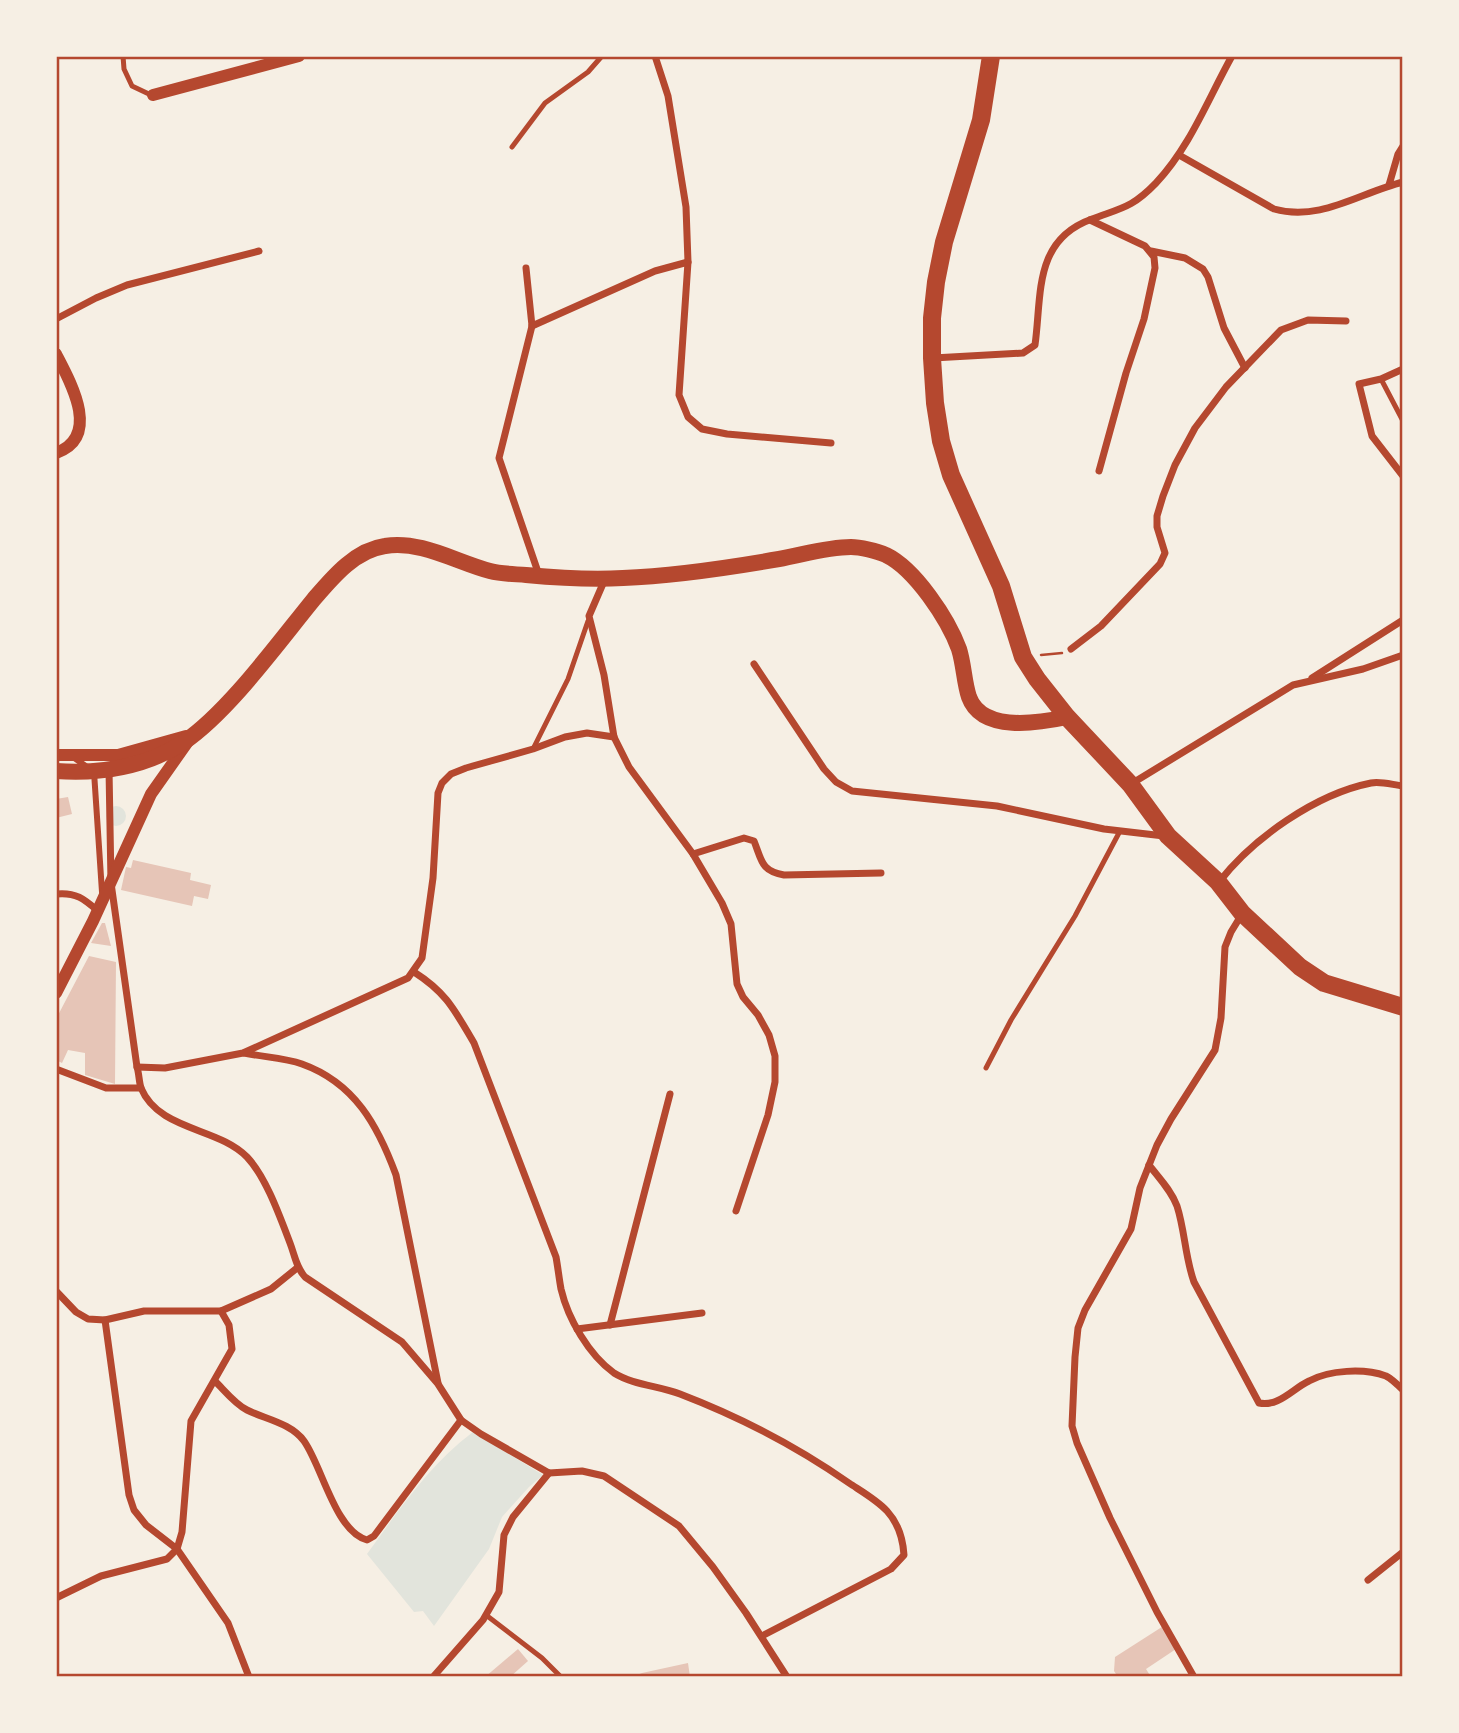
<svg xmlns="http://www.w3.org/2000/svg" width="1459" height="1733" viewBox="0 0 1459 1733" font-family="Montserrat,sans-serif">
<rect width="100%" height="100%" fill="#f6efe4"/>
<!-- green -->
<g fill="#e2e4dc">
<circle cx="116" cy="816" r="10"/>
<path d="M 473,1432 L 543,1475 L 529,1487 L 502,1517 L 489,1549 L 434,1626 L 423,1611 L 414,1612 L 367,1554 C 399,1510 429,1465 473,1432 Z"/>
</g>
<!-- building -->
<g fill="#e6c5b7">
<polygon points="68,797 72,814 56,818 56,799"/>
<polygon points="133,860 191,873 190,880 211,885 208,899 194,896 192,906 121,890 126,867 131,868"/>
<polygon points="102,923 105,923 111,946 91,943"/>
<polygon points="89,956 116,962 115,1084 85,1075 85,1053 68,1050 62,1063 56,1060 56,1019"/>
<polygon points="1165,1625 1179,1647 1146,1669 1151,1677 1118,1677 1114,1671 1115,1657"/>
<polygon points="518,1649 528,1661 510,1677 485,1677"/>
<polygon points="688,1663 690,1677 632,1677 642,1673"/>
</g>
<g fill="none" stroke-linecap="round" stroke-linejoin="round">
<!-- path -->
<polyline stroke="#b5482f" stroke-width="2.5" points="1041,655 1062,653"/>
<!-- service -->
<g stroke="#b5482f" stroke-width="5">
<polyline points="123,56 124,69 132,86 151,95"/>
<polyline points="512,147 545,103 588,72 602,56"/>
<polyline points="1381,379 1403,421"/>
<polyline points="533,749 568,679 588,621"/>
<polyline points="986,1068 1011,1020 1075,916 1120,831"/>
<polyline points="486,1615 542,1658 561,1677"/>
</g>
<!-- pedestrian -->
<polyline stroke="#b5482f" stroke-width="6" points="73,757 94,772 102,892"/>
<!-- minor -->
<g stroke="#b5482f" stroke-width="7">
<polyline points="655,56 668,96 686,207 688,262 679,395 688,417 702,429 727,434 831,443"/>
<path d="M 1179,155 L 1274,209 C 1320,222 1359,193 1403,182"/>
<polyline points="1389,185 1398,154 1403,146"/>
<polyline points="1090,220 1145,246 1154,257 1155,268 1144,319 1126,373 1099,471"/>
<polyline points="1151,251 1185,258 1203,269 1208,277 1224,328 1245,368"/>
<polyline points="526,268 532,326 499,458 539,575"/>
<polyline points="56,319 96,298 127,285 259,251"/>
<polyline points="532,326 655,271 688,262"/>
<path d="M 933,358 L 1023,353 L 1035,345 C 1042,295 1033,240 1092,219 C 1121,208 1132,208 1156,183 C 1190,147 1208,99 1232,56"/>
<polyline points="1403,369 1381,379 1359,384 1372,436 1403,476"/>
<polyline points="605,579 589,616 604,675 614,737 629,767 693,854 722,903 731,924 737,984 743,997 758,1015 769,1035 775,1056 775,1082 768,1115 736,1211"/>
<polyline points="1071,649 1101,626 1160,564 1165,553 1157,527 1157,516 1163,496 1175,465 1195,428 1226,387 1281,330 1308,320 1346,321"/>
<polyline points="754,664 824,769 836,782 852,791 997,806 1104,829 1164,836"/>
<polyline points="1312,678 1403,620"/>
<path d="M 109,769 L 111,883 L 137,1067 C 139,1073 139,1082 141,1088 C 159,1131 218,1127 247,1157 C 266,1177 280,1217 290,1243 C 295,1256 296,1267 305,1277 L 402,1342 L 438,1384 L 461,1420 L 481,1434 L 549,1473 L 582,1471 L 604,1476 L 679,1526 L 713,1567 L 746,1613 L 787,1677"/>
<polyline points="1131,784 1293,685 1363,669 1403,655"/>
<path d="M 693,854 L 744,838 L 754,841 C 762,861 761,871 784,875 L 881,873"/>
<path d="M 1219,882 C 1253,838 1316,794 1371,783 C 1381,781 1393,785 1403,786"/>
<path d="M 56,894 C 76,892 84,899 98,911"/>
<path d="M 414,972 C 447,993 455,1011 474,1043 L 556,1257 C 558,1268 559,1278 561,1289 C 568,1319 589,1355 614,1373 C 633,1385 660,1386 680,1394 C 740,1417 796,1446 849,1483 C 861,1491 877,1500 887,1511 C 898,1523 903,1539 904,1555 L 891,1569 L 762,1636"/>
<path d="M 244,1053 C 263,1057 285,1058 302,1064 C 355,1083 378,1126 396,1175 L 438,1383"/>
<polyline points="137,1067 165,1068 243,1053 408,978 422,958 433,878 438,793 442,783 451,774 466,768 533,749 565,737 587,733 614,737"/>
<polyline points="56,1069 106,1088 141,1088"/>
<path d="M 1149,1165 C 1159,1178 1171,1190 1177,1206 C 1185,1231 1185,1257 1194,1282 L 1259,1403 C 1279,1407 1292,1389 1309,1381 C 1329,1370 1364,1368 1386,1376 C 1392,1379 1398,1385 1403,1390"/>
<polyline points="56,1291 76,1312 88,1319 105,1320 144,1311 221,1311 271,1289 297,1268"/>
<polyline points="105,1320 129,1495 134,1510 146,1525 177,1549 228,1623 249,1677"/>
<polyline points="610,1325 670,1094"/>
<polyline points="577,1329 702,1313"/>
<path d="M 215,1381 C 225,1391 235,1404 247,1410 C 265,1419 291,1423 304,1441 C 322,1466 335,1531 367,1540 L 374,1536 L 461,1420"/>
<polyline points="1368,1580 1403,1552"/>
<polyline points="56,1598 101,1576 167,1559 177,1549 182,1532 191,1421 232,1349 229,1325 221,1311"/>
<polyline points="433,1677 483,1620 499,1592 504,1535 513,1517 549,1473"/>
<polyline points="1194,1677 1157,1612 1110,1518 1077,1443 1072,1426 1075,1357 1078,1328 1085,1310 1131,1229 1140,1188 1157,1145 1171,1119 1215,1050 1221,1018 1225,947 1231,932 1242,914"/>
</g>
<!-- tertiary -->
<g stroke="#b5482f" stroke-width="12">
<polyline points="153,95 299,56"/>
<path d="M 56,354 C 70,381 102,437 56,453"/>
<polyline points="56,755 118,755 186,736"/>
<polyline points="56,993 93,921 151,794 189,740"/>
</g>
<!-- primary -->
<path stroke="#b5482f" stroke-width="16" d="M 56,771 C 100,774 146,767 184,742 C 229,711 278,643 314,599 C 332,578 355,550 385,546 C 421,540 456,562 490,571 C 501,574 514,574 526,575 C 559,578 590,580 623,578 C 675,576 727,568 779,559 C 802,555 827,547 851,547 C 860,547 877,551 886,555 C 915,569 948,619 959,649 C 964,665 964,682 969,697 C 982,733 1039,723 1067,717"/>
<!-- trunk -->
<polyline stroke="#b5482f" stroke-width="18" points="991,56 981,120 944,242 936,282 932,318 932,358 935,403 941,441 951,475 1001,586 1023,657 1037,679 1067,717 1130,784 1168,836 1218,882 1242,913 1300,967 1324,983 1403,1007"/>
</g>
<!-- border -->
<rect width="1459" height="1733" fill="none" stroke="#f6efe4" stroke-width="116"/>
<rect x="58" y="58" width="1343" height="1617" fill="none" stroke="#b5482f" stroke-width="2.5"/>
</svg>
